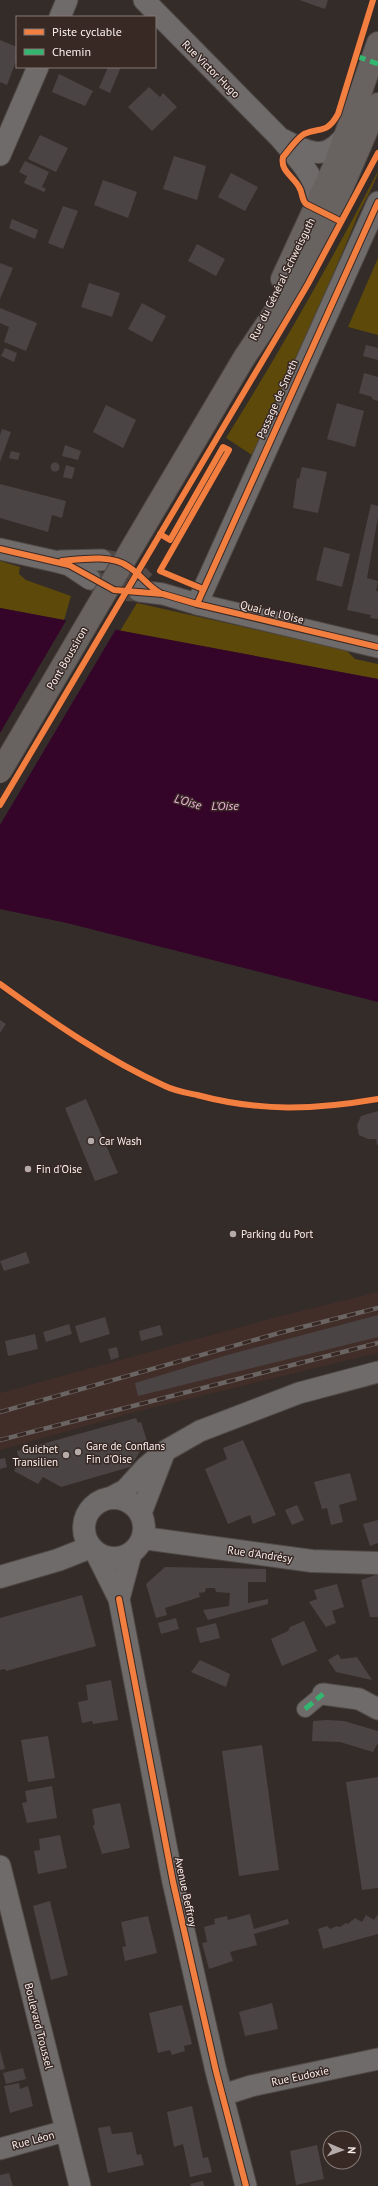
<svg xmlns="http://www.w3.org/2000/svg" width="378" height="2186" viewBox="0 0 378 2186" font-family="'PT Sans',sans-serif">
<rect width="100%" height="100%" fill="#342c29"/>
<!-- built -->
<polygon fill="#422e29" points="378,1292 378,1353 139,1411 0,1450 0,1393 273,1318"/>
<!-- green -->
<g fill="#5d4909">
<path d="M 378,171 C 378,178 362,206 358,215 C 325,296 288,375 252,455 L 226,438 C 280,351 331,262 378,171 Z"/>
<polygon points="378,258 378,335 348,327"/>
<polygon points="0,561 20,567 19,574 26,580 71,596 64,620 0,608"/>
<polygon points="137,603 346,650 355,659 378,664 378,679 120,631"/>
</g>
<!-- water -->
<polygon fill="#340429" points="0,608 378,679 378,1002 67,923 0,909"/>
<!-- pier -->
<polygon fill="#342c29" points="67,619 116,629 0,825 0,733"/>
<!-- building -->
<g fill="#4b4444">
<polygon points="299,0 328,0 325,9"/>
<polygon points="0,40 17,47 17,59 7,85 0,82"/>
<polygon points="108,67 121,67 110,93 99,88"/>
<polygon points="59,74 93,91 85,106 52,92"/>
<polygon points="149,87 160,97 163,93 177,107 152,131 128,107"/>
<polygon points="40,135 68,148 56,172 28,159"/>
<polygon points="174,156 206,166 197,200 163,189"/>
<polygon points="25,161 49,172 42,187 46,189 44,192 24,183 27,176 19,172"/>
<polygon points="231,173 258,187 245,211 218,197"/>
<polygon points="103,180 137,192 128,218 94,205"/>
<polygon points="63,206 78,211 63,249 48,243"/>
<polygon points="12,219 38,230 35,239 9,228"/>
<polygon points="197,244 225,259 216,276 188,261"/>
<polygon points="0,263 13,268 0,299"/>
<polygon points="89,283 120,293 112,317 81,307"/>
<polygon points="142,303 166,316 152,342 128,329"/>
<polygon points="0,308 37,323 26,351 4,342 9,327 0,323"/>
<polygon points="366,345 378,348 378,360 363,356"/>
<polygon points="5,348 17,353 14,362 1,356"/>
<polygon points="364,373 378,377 378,401 372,399 372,397 359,393"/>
<polygon points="337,403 364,411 355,447 327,439"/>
<polygon points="106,405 136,420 123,448 93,432"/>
<polygon points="2,429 11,432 0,462 0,435"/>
<polygon points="65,445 81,451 78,460 62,456"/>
<polygon points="11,451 20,453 18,460 9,458"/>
<circle cx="55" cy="467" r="4.5"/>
<polygon points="66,465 75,468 72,479 63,477"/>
<polygon points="302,467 327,472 318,513 293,508 297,478 299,479"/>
<polygon points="0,484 66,501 62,518 52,515 48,532 0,518"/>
<polygon points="371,504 378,506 378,517 367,578 378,581 376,591 378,591 378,619 370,618 371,615 347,610"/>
<polygon points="324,547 350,554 342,587 316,580"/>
<polygon points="0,1020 6,1024 0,1033"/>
<polygon points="86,1099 118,1173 95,1181 65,1108"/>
<polygon points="378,1111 378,1145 377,1145 376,1139 368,1139 359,1135 357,1125 361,1116"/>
<polygon points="26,1252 30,1263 4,1271 0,1261"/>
<polygon points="378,1315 378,1337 138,1396 135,1383 231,1354"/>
<polygon points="105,1317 110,1334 80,1343 75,1326"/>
<polygon points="69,1324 72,1334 46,1342 43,1332"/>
<polygon points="160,1325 163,1335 141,1341 139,1331"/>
<polygon points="35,1334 38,1349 8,1356 5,1341"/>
<polygon points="117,1347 119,1357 111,1360 108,1349"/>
<polygon points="136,1418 138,1423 141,1422 147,1441 130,1467 61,1487 43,1477 38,1484 14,1471 19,1461 17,1451"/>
<polygon points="243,1440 276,1515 253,1524 250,1515 228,1524 205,1469 227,1459 223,1448"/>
<polygon points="5,1458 7,1467 0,1469 0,1459"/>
<polygon points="350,1473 357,1500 339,1505 343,1522 331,1525 327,1508 322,1509 314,1482"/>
<polygon points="297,1505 304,1520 292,1525 285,1510"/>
<polygon points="378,1520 378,1543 370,1546 363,1524"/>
<polygon points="165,1567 266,1569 266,1582 248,1582 248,1603 268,1599 268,1604 208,1620 203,1610 229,1606 230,1593 216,1592 215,1588 206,1588 205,1592 199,1593 200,1597 165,1608 167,1615 156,1618 146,1584"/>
<polygon points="378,1574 378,1617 370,1617 361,1580"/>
<polygon points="337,1584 344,1607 332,1611 336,1623 326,1627 309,1602 317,1599 314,1590"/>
<polygon points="82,1595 96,1646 6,1671 5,1669 0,1670 0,1618"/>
<polygon points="176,1618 179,1629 161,1634 158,1623"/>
<polygon points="304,1621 317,1651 282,1666 271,1639 288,1631 290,1627"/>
<polygon points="216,1623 220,1638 200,1643 196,1628"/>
<polygon points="338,1654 341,1659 357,1657 372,1680 336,1672 328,1660"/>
<polygon points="200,1660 230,1674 226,1687 191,1672"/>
<polygon points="111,1680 118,1720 93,1724 92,1721 82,1723 78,1702 88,1700 86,1685"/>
<polygon points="327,1720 344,1721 378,1731 378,1743 373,1752 340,1742 312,1741 313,1721"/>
<polygon points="48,1736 55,1778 28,1782 21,1740"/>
<polygon points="262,1745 279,1870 239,1876 222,1751"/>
<polygon points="378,1777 378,1888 362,1890 346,1782"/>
<polygon points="52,1786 57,1818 27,1823 22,1803 27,1802 25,1791"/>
<polygon points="120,1803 130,1848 102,1854 93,1826 95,1824 92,1809"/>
<polygon points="60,1835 67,1868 38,1874 34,1851 40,1850 39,1839"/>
<polygon points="50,1901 68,1975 51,1980 33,1906"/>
<polygon points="250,1914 254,1929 288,1919 289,1924 254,1934 257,1945 230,1952 233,1961 209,1969 202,1943 207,1942 204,1927 215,1924 214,1919 227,1916 228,1920"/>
<polygon points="378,1914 378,1934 323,1949 318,1929 327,1926 330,1929 337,1926 340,1927 346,1923 348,1924 355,1918 362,1922 366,1915 374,1920"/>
<polygon points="148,1916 157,1953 125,1961 122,1947 126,1946 121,1922"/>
<polygon points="272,2003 278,2029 245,2036 239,2012"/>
<polygon points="182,2005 192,2044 184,2046 185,2051 172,2055 170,2050 158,2053 149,2013"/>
<polygon points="0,2050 5,2069 0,2070"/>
<polygon points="23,2068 26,2079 6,2084 3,2073"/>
<polygon points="19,2083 20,2089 28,2086 33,2106 10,2113 4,2086"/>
<polygon points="192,2106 203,2158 208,2157 212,2172 190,2177 183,2144 174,2147 167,2112"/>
<polygon points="110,2126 112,2134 132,2132 137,2155 141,2154 144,2165 108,2173 98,2128"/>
<polygon points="317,2145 324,2179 296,2185 290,2151"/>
<polygon points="9,2173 13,2186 0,2186 0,2175"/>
<polygon points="203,2181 204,2186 191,2186 190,2184"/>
</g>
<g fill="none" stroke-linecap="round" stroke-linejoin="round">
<!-- minor-tunnel -->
<g stroke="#524947" stroke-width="21" stroke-dasharray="21 10" stroke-linecap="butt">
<polyline points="105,560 128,565 145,582"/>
<polyline points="92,580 114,590 139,591"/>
</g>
<!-- pedestrian casing -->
<g stroke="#4f4845" stroke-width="18">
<polyline id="pedestrian" points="305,1709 323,1694"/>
</g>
<!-- minor casing -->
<g stroke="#4f4845" stroke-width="23">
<g id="minor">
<path d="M 144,0 L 280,138 C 295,156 321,180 317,206"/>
<polyline points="60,17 67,0"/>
<path d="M 284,140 C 312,155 328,161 348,132"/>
<polyline points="0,155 38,67"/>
<polyline points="0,549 58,562 69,565 90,579"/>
<polyline points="60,561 102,560"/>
<polyline points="139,591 163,594 197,604 378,647"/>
<polyline points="197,604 378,202"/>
<polyline points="110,1498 125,1490 146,1467 165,1451 200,1431 299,1393 378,1372"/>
<polyline points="141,1513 163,1456"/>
<polyline points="96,1553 119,1599 173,1882 216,2071 246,2186"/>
<polyline points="119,1599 131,1554"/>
<polyline points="323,1694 359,1699 378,1709"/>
<polyline points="0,1866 80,2186"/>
<polyline points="223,2095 251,2086 378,2059"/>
<polyline points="0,2149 65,2131"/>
</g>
</g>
<!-- tertiary casing -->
<g stroke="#4f4845" stroke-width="24">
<g id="tertiary">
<circle cx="114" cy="1528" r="30"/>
<polyline points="143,1538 312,1561 378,1563"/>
<polyline points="0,1577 58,1560 91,1547"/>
</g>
</g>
<!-- secondary casing -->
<g stroke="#4f4845" stroke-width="24">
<g id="secondary">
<polyline points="282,279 336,162 378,43"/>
<polyline points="134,544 244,358 305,267 330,216 378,104"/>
</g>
</g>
<!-- pedestrian -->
<use href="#pedestrian" stroke="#6e6b6a" stroke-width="16"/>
<!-- minor -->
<use href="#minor" stroke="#6e6b6a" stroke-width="21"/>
<!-- tertiary -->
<use href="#tertiary" stroke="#6e6b6a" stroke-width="22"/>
<!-- secondary -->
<use href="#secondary" stroke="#686361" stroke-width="22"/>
<!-- rail casing -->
<g stroke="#6a6462" stroke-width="4.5">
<g id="rail">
<polyline points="0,1412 279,1333 378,1308"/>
<polyline points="0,1440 378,1343"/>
</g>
</g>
<!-- rail -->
<use href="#rail" stroke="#382925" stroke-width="3" stroke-dasharray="9" stroke-linecap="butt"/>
<!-- secondary-bridge casing -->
<g stroke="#4f4845" stroke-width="24" stroke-linecap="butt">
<polyline id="secondary-bridge" points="0,772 134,544"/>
</g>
<!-- secondary-bridge -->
<use href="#secondary-bridge" stroke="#686361" stroke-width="22"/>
<!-- quiet -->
<g stroke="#33b770" stroke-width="5" stroke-dasharray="10 5" stroke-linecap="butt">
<polyline points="356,56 378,64"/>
<polyline points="305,1709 323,1694"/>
</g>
<!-- cycleway casing -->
<g stroke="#382925" stroke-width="8">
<g id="cycleway">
<path d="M 340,221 L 306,204 C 301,199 303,193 299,187 C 293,176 280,171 283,157 C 289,150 296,139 304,134 C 320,127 327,134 338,114 L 373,0"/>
<polyline points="160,534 170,540 223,447 229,450 160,571 203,589"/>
<polyline points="0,549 69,565 114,590 163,594 197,604 378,647"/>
<path d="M 62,561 C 82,559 112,554 129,567 C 141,575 148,586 160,593"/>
<polyline points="197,604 378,202"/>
<polyline points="0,805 308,284 378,153"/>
<path d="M 0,984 C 51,1021 107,1060 165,1086 C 175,1091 187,1093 197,1095 C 261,1112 314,1110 378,1099"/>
<polyline points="119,1599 173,1882 216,2071 246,2186"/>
</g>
</g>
<!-- cycleway -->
<use href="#cycleway" stroke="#f27e40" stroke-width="6"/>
</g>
<!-- markers -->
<g fill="#b5aba9" stroke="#382925" stroke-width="1.5">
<circle cx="91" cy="1141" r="4"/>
<circle cx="28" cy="1169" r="4"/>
<circle cx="233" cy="1234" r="4"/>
<circle cx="78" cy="1452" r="4"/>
<circle cx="66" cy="1455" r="4"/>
</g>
<g text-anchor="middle" stroke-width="3" stroke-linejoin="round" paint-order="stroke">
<!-- street labels -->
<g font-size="11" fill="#faf0ee" stroke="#382925">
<text transform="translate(211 69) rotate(45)" y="4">Rue Victor Hugo</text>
<text transform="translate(282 279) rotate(-64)" y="4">Rue du Général Schweisguth</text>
<text transform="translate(277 399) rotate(-66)" y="4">Passage de Smeth</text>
<text transform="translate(272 612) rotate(14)" y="4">Quai de l'Oise</text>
<text transform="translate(67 658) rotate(-60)" y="4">Pont Boussiron</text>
<text transform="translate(260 1554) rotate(8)" y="4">Rue d'Andrésy</text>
<text transform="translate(186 1892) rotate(78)" y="4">Avenue Beffroy</text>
<text transform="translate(39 2026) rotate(76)" y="4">Boulevard Troussel</text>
<text transform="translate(300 2076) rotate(-12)" y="4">Rue Eudoxie</text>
<text transform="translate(33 2140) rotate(-15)" y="4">Rue Léon</text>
</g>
<!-- poi labels -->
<g font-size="11" fill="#faf0ee" stroke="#382925" text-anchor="start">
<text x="99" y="1145">Car Wash</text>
<text x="36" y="1173">Fin d'Oise</text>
<text x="241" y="1238">Parking du Port</text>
<text x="86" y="1450">Gare de Conflans<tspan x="86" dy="13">Fin d'Oise</tspan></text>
<text x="58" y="1453" text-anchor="end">Guichet<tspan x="58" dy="13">Transilien</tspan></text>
</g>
<!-- water labels -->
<g font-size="12" font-style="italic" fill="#f4b4e0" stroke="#382925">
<text transform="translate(188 802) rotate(16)" y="4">L'Oise</text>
<text x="225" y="810">L’Oise</text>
</g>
</g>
<!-- legend -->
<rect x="16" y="16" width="140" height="52" fill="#382925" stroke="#867975"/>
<rect x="24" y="29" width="20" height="6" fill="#f27e40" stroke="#867975"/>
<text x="52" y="36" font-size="12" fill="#faf0ee">Piste cyclable</text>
<rect x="24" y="49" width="20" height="6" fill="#33b770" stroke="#867975"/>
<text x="52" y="56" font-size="12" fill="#faf0ee">Chemin</text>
<!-- north arrow -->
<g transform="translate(342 2150) rotate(92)"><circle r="19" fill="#382925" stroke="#867975"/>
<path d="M0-3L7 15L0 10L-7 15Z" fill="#b5aba9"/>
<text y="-6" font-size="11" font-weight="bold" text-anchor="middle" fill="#faf0ee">N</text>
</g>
</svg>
